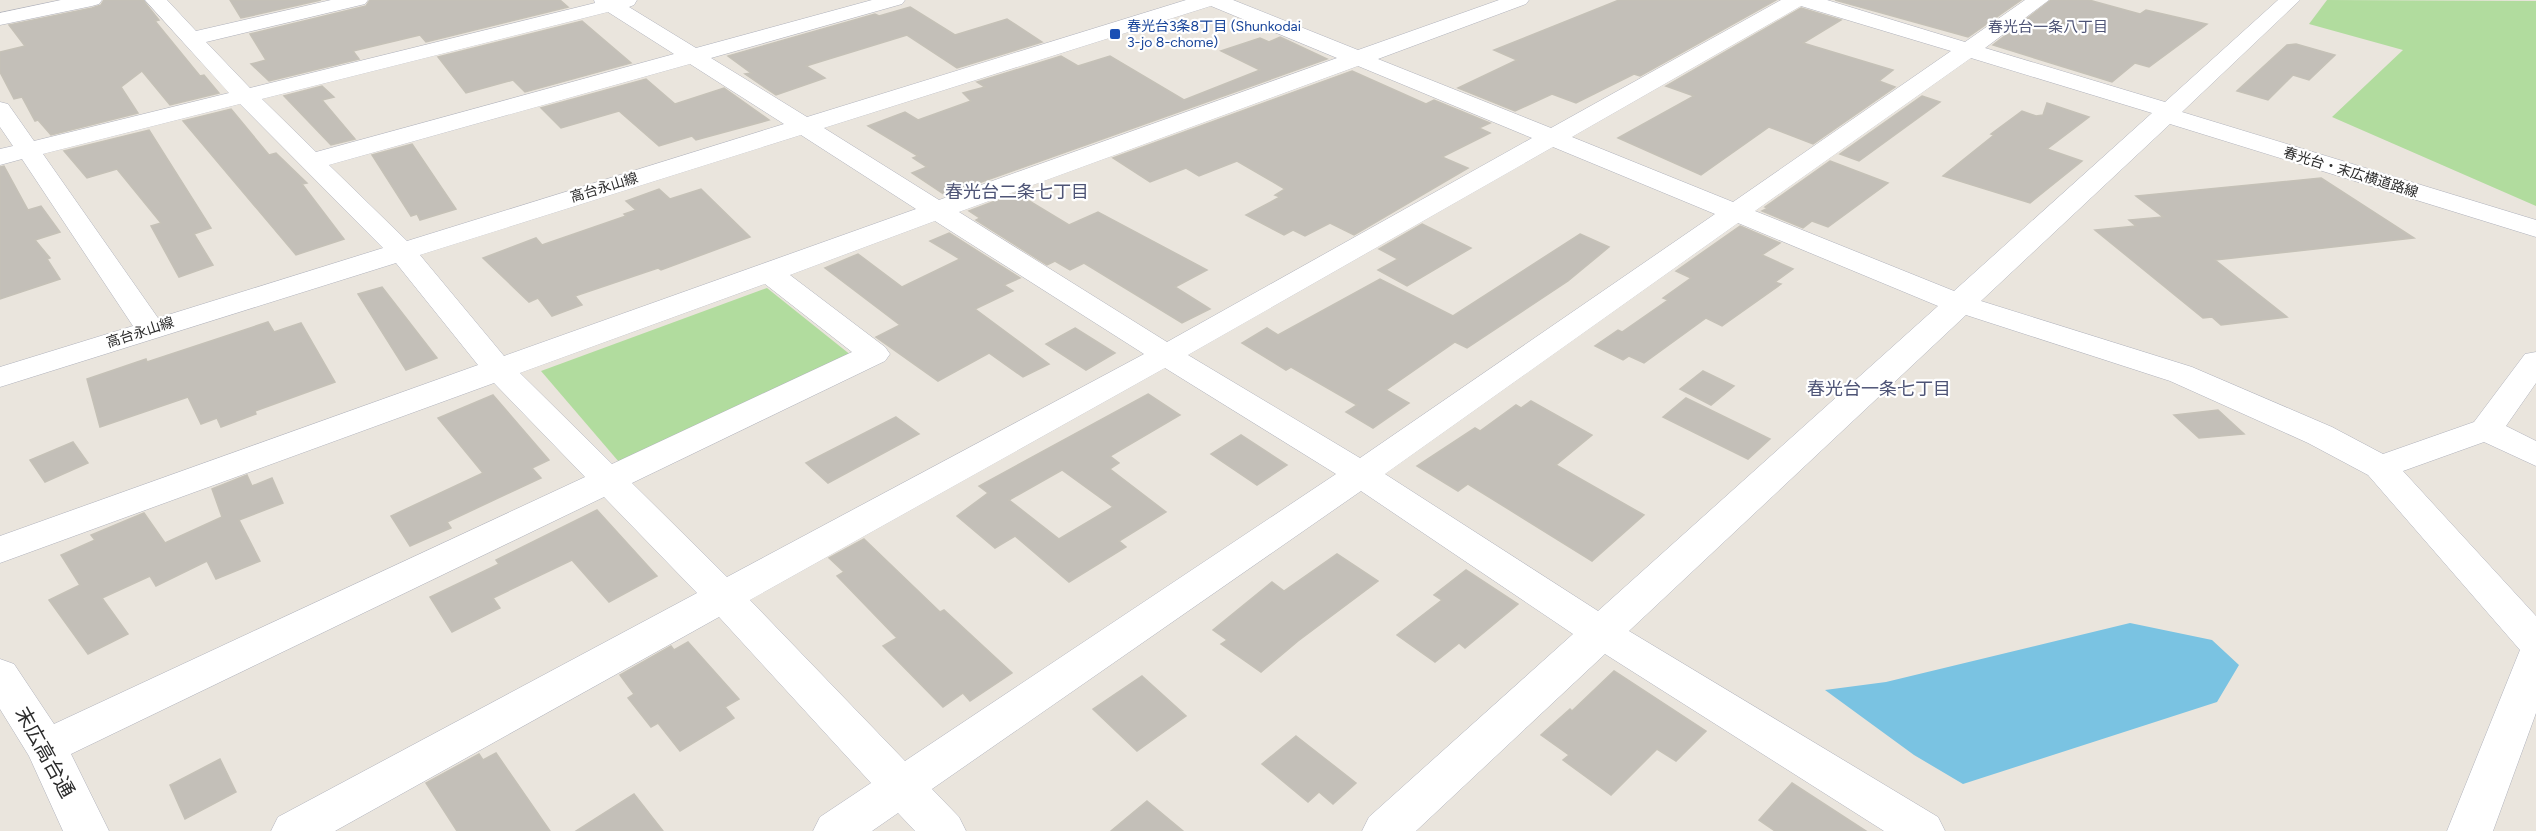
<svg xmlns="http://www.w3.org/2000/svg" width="2536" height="831" viewBox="0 0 2536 831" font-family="Figtree,'Noto Sans JP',sans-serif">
<rect width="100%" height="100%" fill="#eae5dd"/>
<!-- green -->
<g fill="#b1dc9e">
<polygon points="2327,0 2536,1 2536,206 2332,117 2403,50 2309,24"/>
<polygon points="767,288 852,356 619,462 541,371"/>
</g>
<!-- water -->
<polygon fill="#7ac3e2" points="2130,623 2212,640 2239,665 2217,702 1963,784 1914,755 1825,690 1886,682"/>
<!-- building -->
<g fill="#c3bfb8" stroke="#c5c1b7" stroke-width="1.5" fill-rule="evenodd">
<polygon points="104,0 143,0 159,20 155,21 200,76 204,75 219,93 170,105 142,71 121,87 138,113 51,135 38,120 35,121 22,97 14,99 0,72 0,52 25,46 9,25 92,8 101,5"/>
<polygon points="230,0 321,0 241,18"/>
<polygon points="370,0 560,0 568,7 426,42 420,35 353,51 359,59 269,81 251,64 266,60 250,34 366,6"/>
<polygon points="1619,0 1776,0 1640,76 1634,74 1576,103 1552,94 1515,111 1458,88 1517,60 1494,50"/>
<polygon points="1835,0 2021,0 1968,37"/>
<polygon points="2051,0 2089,0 2140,14 2146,10 2207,24 2149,67 2135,63 2112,82 1993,45"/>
<polygon points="910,7 955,35 1007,19 1042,42 957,68 907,35 806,66 825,78 776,95 745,74 751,73 728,56 875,14 879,16"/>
<polygon points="1801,8 1841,20 1803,43 1893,70 1879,81 1895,87 1813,144 1769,127 1701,175 1618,138 1694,96 1666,86"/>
<polygon points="582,21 631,63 525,92 513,80 466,93 438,57"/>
<polygon points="1280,37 1327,59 945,195 912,173 927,167 913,158 918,156 868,126 905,112 918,120 971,101 963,93 985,87 977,82 1061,56 1078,66 1110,56 1184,100 1260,70 1221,51 1260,38 1269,42"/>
<polygon points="2296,44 2335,55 2309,80 2293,75 2268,100 2237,91 2287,45"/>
<polygon points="1352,71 1426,104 1434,100 1490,123 1479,128 1490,133 1442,157 1468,168 1354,235 1330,223 1305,236 1293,230 1284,235 1246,215 1280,197 1275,195 1285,189 1237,161 1199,176 1186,168 1150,182 1113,158"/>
<polygon points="646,79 675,104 724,88 769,120 696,140 692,136 659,146 619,111 561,128 541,108"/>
<polygon points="322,86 334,97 322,100 355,139 331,145 284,96"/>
<polygon points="1922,96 1940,102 1859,161 1840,154"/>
<polygon points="2047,103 2089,117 2047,149 2082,161 2030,203 1943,176 1994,135 1991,134 2022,111 2036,116 2043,115"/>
<polygon points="231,109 269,155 276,153 307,183 302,184 344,239 296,255 183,121"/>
<polygon points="149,130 211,228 194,234 213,265 179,277 151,226 161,223 117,169 87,178 64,151"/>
<polygon points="412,144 456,209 420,220 417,214 411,216 372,155"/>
<polygon points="1830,161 1888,183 1828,227 1812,221 1803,228 1762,211 1768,208 1765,207"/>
<polygon points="4,166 28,210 41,206 60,232 35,240 50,258 47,259 60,279 0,299 0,167"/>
<polygon points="2321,178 2414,238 2215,260 2287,317 2221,325 2212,317 2203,318 2095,230 2136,226 2129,220 2163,217 2136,196"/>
<polygon points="659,189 670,199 701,189 750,237 661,270 658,268 575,296 582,305 552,316 538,298 529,302 483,258 536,238 542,245 626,216 624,214 636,210 626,201"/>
<polygon points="1016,193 1069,225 1098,212 1207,270 1175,287 1210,309 1182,323 1084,263 1070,270 1055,261 1047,265 976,220 980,218 969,211"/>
<polygon points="1422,224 1471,248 1407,286 1378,270 1398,259 1379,249"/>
<polygon points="1740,226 1780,243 1762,255 1793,269 1775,282 1781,284 1722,326 1706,318 1644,363 1629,356 1623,360 1595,346 1618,330 1622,332 1668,300 1663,298 1691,278 1676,271"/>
<polygon points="949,233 1020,278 1004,285 1013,291 975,309 1049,364 1023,377 989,353 938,381 876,337 900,325 825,268 858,254 902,287 960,259 930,241"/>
<polygon points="1580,234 1609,247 1568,281 1467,348 1455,342 1386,390 1409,403 1373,428 1346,412 1357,405 1291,367 1286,370 1242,343 1267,328 1278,335 1380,279 1453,316"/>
<polygon points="382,287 437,358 406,370 358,294"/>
<polygon points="268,322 274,332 301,323 335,382 255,411 256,414 221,427 217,418 201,424 188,397 100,427 87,379 146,359 147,362"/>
<polygon points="1075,328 1115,353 1086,370 1046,344"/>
<polygon points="1703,371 1734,386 1711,405 1680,389"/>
<path d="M 1148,394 L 1180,415 L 1110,456 L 1119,463 L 1110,469 L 1166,512 L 1119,541 L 1126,547 L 1069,582 L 1015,536 L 995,548 L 957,516 L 988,493 L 979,486 ZM 1062,470 L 1113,507 L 1059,539 L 1009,500 Z"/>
<polygon points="493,395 549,460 532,468 541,478 447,522 451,528 410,546 391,516 483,473 438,418"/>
<polygon points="1686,398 1770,439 1748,459 1663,417"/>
<polygon points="1531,401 1592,435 1556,465 1644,515 1592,561 1468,484 1458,491 1417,466 1475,428 1480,431 1516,405 1521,408"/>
<polygon points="2218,410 2244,434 2199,438 2174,415"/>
<polygon points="896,417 919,434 828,483 806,463"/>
<polygon points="1241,435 1287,465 1257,485 1211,454"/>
<polygon points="73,442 88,463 45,482 30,460"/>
<polygon points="247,475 252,486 272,478 283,503 239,520 260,561 216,579 207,561 156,586 150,576 102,598 128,634 88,654 49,600 80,585 61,555 95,540 91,535 144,513 165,543 222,517 212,489"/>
<polygon points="597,510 657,576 609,602 572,560 493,598 500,608 452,632 430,597 499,564 496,560"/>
<polygon points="864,539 940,612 944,610 1012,673 970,701 963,693 943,707 883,646 897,638 837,576 844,572 829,558"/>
<polygon points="1337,554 1378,581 1298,641 1261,672 1221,644 1227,640 1213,630 1272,582 1284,591"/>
<polygon points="1466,570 1518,604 1465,648 1459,643 1435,662 1397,635 1442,600 1434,595"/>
<polygon points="688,642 739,699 725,707 734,718 680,751 658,723 651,727 628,698 634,694 620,675 671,646 674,650"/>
<polygon points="1614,671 1706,731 1676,761 1657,749 1611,795 1563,760 1569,755 1541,735 1570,709 1572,711"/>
<polygon points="1142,676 1186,716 1137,751 1093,709"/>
<polygon points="1296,736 1356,783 1333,804 1319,792 1308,802 1262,764"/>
<polygon points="496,753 550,831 457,831 426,783 479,754 483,760"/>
<polygon points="220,759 236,792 185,819 170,785"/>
<polygon points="1792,783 1866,831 1775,831 1759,820"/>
<polygon points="634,794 663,831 576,831"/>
<polygon points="1147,801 1183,831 1111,831"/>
</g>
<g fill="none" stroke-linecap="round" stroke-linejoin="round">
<!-- minor casing -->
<g stroke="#b0b2bc" stroke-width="1">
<g id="minor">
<polygon points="61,0 102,0 99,4 92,6 0,25 0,13"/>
<path d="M 145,0 L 167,0 L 196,31 L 331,0 L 368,0 L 365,4 L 206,42 L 250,88 L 595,3 L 594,0 L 637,0 L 634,5 L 629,7 L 696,48 L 872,0 L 905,0 L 902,4 L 711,58 L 807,117 L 1186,0 L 1233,0 L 1358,50 L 1499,0 L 1529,0 L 1526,4 L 1378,59 L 1551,128 L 1781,0 L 1827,0 L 1965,42 L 2025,0 L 2049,0 L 1985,48 L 2165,102 L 2278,0 L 2300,0 L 2182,112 L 2536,220 L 2536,237 L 2170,124 L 1981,301 L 2192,367 L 2332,427 L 2383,454 L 2474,422 L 2525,354 L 2536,352 L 2536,383 L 2506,426 L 2536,441 L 2536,466 L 2484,442 L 2403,471 L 2536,616 L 2536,713 L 2493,831 L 2447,831 L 2520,650 L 2368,475 L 2308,443 L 2170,381 L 1966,315 L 1629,631 L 1938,817 L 1945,831 L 1884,831 L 1605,654 L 1416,831 L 1362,831 L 1369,817 L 1573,634 L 1361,491 L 932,789 L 959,817 L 966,831 L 915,831 L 898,813 L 872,831 L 813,831 L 820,817 L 871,783 L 719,617 L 335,831 L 271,831 L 278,817 L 697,593 L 604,497 L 71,754 L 109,831 L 63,831 L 29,756 L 0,709 L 0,659 L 14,664 L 54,724 L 585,477 L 494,383 L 0,563 L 0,536 L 478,365 L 396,263 L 0,387 L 0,367 L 133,326 L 22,159 L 0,165 L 0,149 L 13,146 L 0,127 L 0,102 L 8,104 L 34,141 L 229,93 ZM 1211,6 L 1337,58 L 939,200 L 824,128 ZM 1801,6 L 1951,51 L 1733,202 L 1572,137 ZM 608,12 L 674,54 L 316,152 L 262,99 ZM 1971,58 L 2152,113 L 1954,291 L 1755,211 ZM 690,64 L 784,124 L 407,241 L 329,165 ZM 1358,66 L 1532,138 L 1167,342 L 959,212 ZM 240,104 L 383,248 L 158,318 L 43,154 ZM 801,135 L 916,209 L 504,356 L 420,255 ZM 1553,147 L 1715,214 L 1360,458 L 1188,355 ZM 935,221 L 1144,354 L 727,577 L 632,483 L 885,361 L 890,354 L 885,347 L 790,275 ZM 1738,223 L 1938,306 L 1598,611 L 1385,474 ZM 765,284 L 852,352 L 612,464 L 520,373 ZM 1165,368 L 1336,474 L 905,761 L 750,600 Z"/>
</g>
</g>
<!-- minor -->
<use href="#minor" fill="#fff" fill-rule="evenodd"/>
</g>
<!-- markers -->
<rect fill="#1a4fb4" stroke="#fff" stroke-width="2" x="1109" y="28" width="12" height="12" rx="3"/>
<g text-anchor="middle" stroke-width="4.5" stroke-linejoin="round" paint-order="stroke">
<!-- far-transit labels -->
<g font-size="14" fill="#164399" stroke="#fff" text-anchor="start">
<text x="1127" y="31">春光台3条8丁目 (Shunkodai<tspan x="1127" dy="16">3-jo 8-chome)</tspan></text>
</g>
<!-- far-street labels -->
<g font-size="14" fill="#2a2a2a" stroke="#fff">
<text transform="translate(2351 172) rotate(17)" y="5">春光台・末広横道路線</text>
<text transform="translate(604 187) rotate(-17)" y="5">高台永山線</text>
<text transform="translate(140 332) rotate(-18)" y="5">高台永山線</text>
</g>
<!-- far-neighbourhood labels -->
<g font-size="15" fill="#4e5476" stroke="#fff">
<text x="2048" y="32">春光台一条八丁目</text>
</g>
<!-- neighbourhood labels -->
<g font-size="18" fill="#4e5476" stroke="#fff">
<text x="1017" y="198">春光台二条七丁目</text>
<text x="1879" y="395">春光台一条七丁目</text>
</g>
<!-- near-street labels -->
<g font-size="20" fill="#2a2a2a" stroke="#fff">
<text transform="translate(45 752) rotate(61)" y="7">末広高台通</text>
</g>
</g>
</svg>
